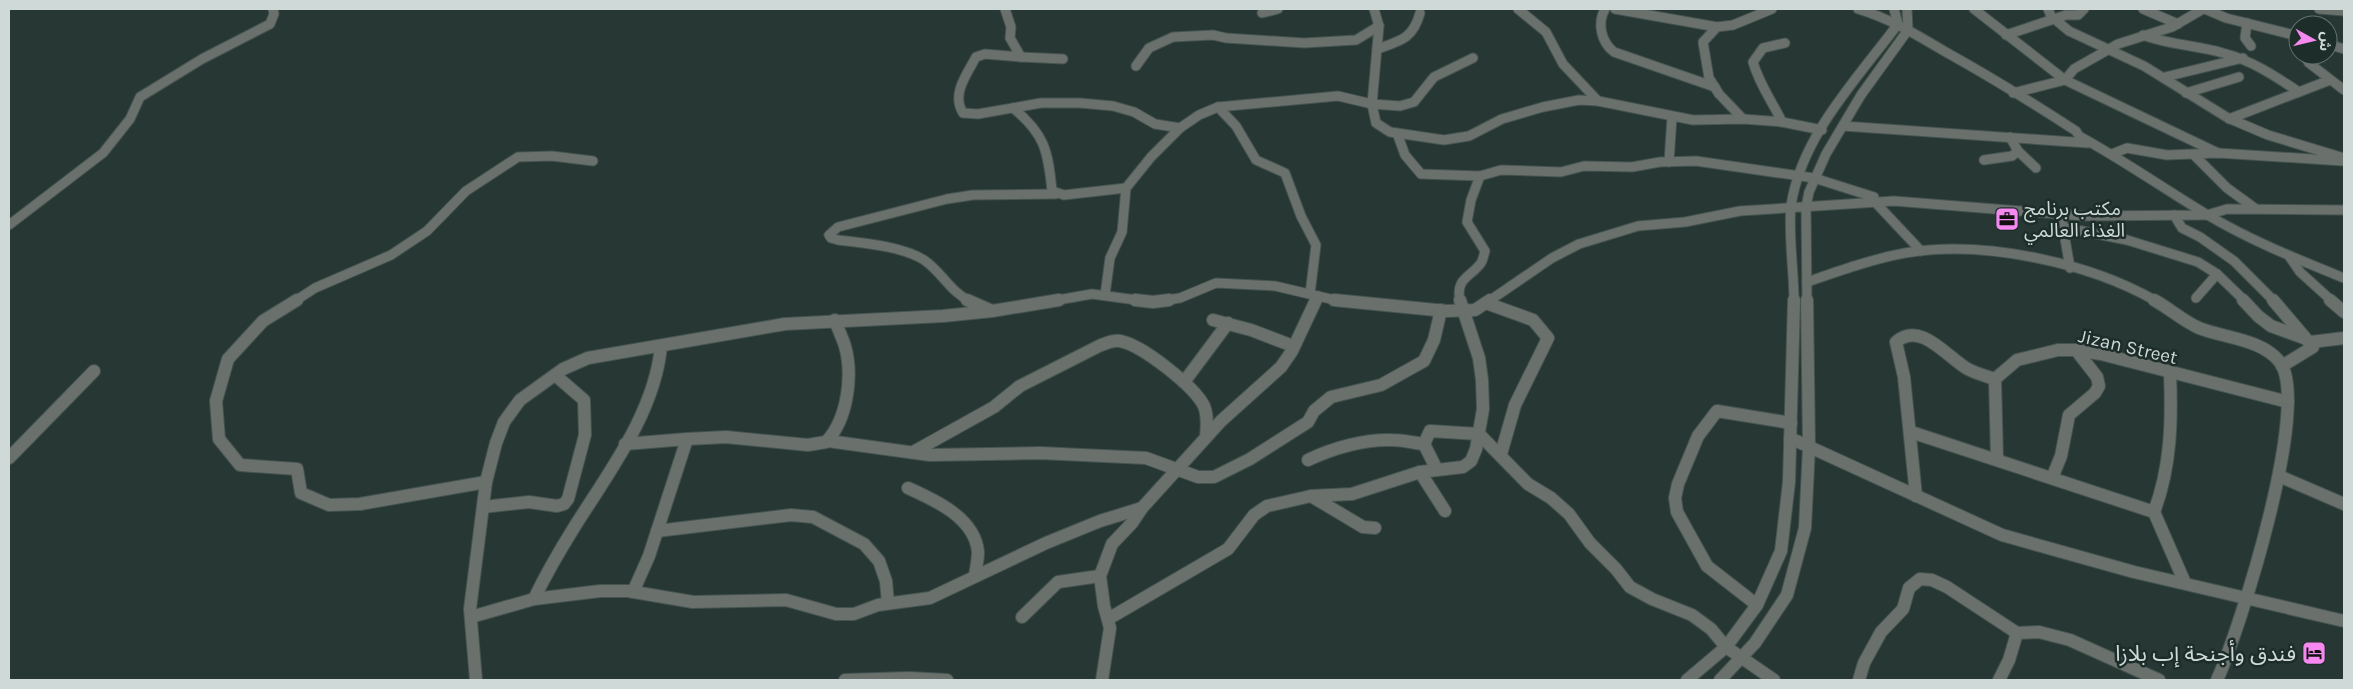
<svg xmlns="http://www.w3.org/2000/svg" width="2353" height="689" viewBox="0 0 2353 689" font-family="Karla,'Noto Sans Arabic',sans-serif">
<rect width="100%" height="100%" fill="#273734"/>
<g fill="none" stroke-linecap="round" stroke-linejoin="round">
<!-- minor-far1 casing -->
<g stroke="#455451" stroke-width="11">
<g id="minor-far1">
<path d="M 1005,9 L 1011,27 L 1010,38 L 1021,57 L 985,54 L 976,57 C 967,74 951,94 963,113 L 978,114 L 1041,103 L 1080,103 L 1113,106 L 1134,112 L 1155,124 L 1180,128"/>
<polyline points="1374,9 1379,26 1372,104 1376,123 1390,132 1444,140 1469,136 1502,119 1543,107 1579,100 1598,101 1693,120 1743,119 1782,122 1822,130"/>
<polyline points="1518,9 1546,32 1563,64 1598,101"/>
<path d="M 1605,9 C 1597,23 1601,42 1614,52 L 1715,87"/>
<polyline points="1615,9 1717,27"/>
<path d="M 1858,9 C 1889,18 1917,35 1944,51 C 1989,76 2033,103 2076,131 L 2079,136 C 2123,160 2163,188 2206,214 C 2249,240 2297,259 2344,278"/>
<polyline points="1974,9 2065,80 2218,153"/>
<polyline points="2048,9 2051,16 2069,31 2144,66 2228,118 2268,135 2344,158"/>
<polyline points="2143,9 2178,24"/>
<polyline points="2205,9 2226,18 2298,36"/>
<polyline points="2319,9 2344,11"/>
<polyline points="1262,13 1278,9"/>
<polyline points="2247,23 2245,38 2251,46"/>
<polyline points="2006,35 2066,15 2078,15 2084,9"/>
<path d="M 2143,35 C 2169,45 2196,45 2223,53 C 2251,60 2275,76 2299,92"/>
<polyline points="2328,44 2344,49"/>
<path d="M 1377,49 C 1400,41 1413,39 1420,13"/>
<polyline points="2304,55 2309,63 2344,90"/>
<polyline points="1021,57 1063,59"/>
<polyline points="1136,66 1149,48 1173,37 1213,35 1226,38 1304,43 1356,40 1379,26"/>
<polyline points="2165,77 2243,58"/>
<polyline points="2013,93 2065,80 2074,69 2118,44 2172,27 2203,9"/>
<polyline points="2186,93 2239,77"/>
<polyline points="1218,107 1236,126 1256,160 1285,173 1301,216 1316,245 1310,294"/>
<path d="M 1013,108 C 1045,134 1048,151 1052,191 L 1064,195 L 1126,188"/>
<polyline points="1743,119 1719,94 1709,78 1703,42 1717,27 1733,25 1772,9"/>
<polyline points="2229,119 2330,80"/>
<path d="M 1782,122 C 1772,101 1759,84 1753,62 L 1763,48 L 1785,43"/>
<polyline points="1843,126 2088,143"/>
<path d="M 1397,133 L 1405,155 L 1421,174 L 1480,176 L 1471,200 L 1467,222 L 1485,251 C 1484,254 1483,260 1481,263 C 1471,277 1455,278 1460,301"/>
<polyline points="2010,137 2018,151 2036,168"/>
<polyline points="2112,154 2127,148 2167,155 2218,153 2343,161"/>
<polyline points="2194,155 2227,188 2256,209"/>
<polyline points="1984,160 2012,156 2018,151"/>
<polyline points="1669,162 1672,117"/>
<polyline points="1480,176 1501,170 1561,172 1584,166 1632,167 1660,162 1696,161 1814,178 1874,197"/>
<polyline points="1874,201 1921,251"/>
<polyline points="2174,215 2182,228 2200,237 2234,261 2274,301"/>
<polyline points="2062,221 2070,268"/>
<polyline points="9,225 103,153 130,119 140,97 202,59 270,24 274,14 273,9"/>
<polyline points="2062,227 2127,240 2198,262 2217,274 2245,301"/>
<polyline points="2289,256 2300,272 2332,301"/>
<path d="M 1807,282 C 1839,271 1872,259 1905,253 C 1983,240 2088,262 2156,301"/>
<polyline points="1105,295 1110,258 1122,232 1126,188 1151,157 1180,128 1199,115 1218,107 1338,96 1372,104 1400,106 1414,102 1434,77 1473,58"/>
<polyline points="2196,298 2217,274"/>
<polyline points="295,301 315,288 391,255 427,231 466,191 518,157 552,156 593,161"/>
<path d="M 970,301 C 950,292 942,272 924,260 C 902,246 863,243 838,240 L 831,238 L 829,235 L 838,227 L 947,199 L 973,195 L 1056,194"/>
<polyline points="1052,301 1092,294 1144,301"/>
<polyline points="1161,301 1180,298 1216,283 1275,286 1339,301"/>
<polyline points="1315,301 1318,296"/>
<polyline points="1489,301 1552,258 1579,244 1638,226 1685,222 1740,211 1894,201 2083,216 2207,215 2227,209 2344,210"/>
<path d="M 1794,301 C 1794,272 1788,233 1791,206 C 1801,136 1857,79 1898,24 L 1894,9"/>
<polyline points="1807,301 1806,207 1809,192 1826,154 1861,95 1908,30 1907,9"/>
</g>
</g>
<!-- minor casing -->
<g stroke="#455451" stroke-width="14">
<g id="minor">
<polyline points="297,300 263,321 228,359 216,401 219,439 240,465 297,469 301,493 329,505 360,504 486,482"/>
<polyline points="967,300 992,311"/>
<polyline points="1135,300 1153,302 1169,300"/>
<polyline points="1334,300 1446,311 1475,310 1490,300"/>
<path d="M 2154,300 C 2169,308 2183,321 2199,328 C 2224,338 2261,339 2279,361 C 2313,401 2239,632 2217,680"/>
<polyline points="2243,300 2258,316 2271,326 2304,338"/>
<polyline points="2273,300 2313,347 2282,366"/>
<polyline points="2330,300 2344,312"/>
<polyline points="1486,303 1533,320 1548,338 1515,405 1501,454"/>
<polyline points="1213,320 1251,330 1293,346"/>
<polyline points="2311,342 2344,338"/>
<polyline points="1995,379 1997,459"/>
<polyline points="1184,382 1228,323"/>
<polyline points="1911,432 2154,512 2185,583"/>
<polyline points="1790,438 2002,535 2134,572 2344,621"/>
<path d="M 687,439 L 726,437 L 808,445 L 826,442 C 848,419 853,375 845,346 C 842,337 838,329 835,320"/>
<polyline points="828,441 930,455 1040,453 1146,458 1198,477 1214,477 1250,459 1308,422 1314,411 1331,397 1381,385 1424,361 1434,340 1441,310"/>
<polyline points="625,444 687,439 649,556 633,592"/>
<path d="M 915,451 L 994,407 L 1020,386 L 1101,345 C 1107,343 1113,340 1120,341 C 1142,345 1194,386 1204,406 C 1208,416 1207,427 1206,437"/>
<polyline points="9,458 94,371"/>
<path d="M 1308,460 C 1333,448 1365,439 1392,440 C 1403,440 1414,443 1424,444"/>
<polyline points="1437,470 1424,444 1430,431 1479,434 1528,484 1551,498 1569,514 1590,543 1616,569 1630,587 1652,599 1692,615 1711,629 1726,647 1774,680"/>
<polyline points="1420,472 1445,511"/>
<polyline points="2279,476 2344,504"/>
<polyline points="2052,478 2061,456 2069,415 2095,393 2099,386 2097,377 2076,350"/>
<path d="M 908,488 C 935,500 975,518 978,552 C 978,560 976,568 975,576"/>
<polyline points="1311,496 1363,527 1375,528"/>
<path d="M 1916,496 L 1904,377 L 1896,342 C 1920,321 1945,355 1966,368 C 1974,373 1986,376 1995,379 L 2017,360 L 2058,350 L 2076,350 L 2101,354 L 2288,402"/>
<polyline points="483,507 529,502 557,506 564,504 568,499 585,435 584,400 555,375"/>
<polyline points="1142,508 1221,421 1281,367 1292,351 1316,300"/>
<path d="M 2154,512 C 2171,467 2172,421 2170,373"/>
<polyline points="657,531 791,515 813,517 864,544 879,561 886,581 888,603"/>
<path d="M 534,599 C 546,574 560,550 575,526 C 609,472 655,412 661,346"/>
<polyline points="1757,605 1707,566 1677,512 1675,498 1678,484 1698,436 1717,411 1791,423"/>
<polyline points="471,617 534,599 600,591 628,591 693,602 786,600 836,614 854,614 878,605 930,598 1046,543 1100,521 1142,508 1132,523 1112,544 1100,576 1104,606 1110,628 1102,680"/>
<polyline points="1022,617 1058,582 1100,576"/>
<polyline points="1108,619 1228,549 1254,515 1267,506 1311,496 1352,494 1420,472 1463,467 1471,461 1476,449 1483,409 1482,380 1479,358 1460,300"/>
<polyline points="476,680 470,609 486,482 496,443 504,422 520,400 563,369 588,358 785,324 943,316 992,311 1059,300"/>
<polyline points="845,680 909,678 947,680"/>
<polyline points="1687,680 1726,647 1757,605 1781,551 1789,482 1794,300"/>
<polyline points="1720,680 1755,643 1787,595 1805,528 1809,447 1807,300"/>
<polyline points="1859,680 1864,663 1881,632 1903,609 1909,588 1920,579 1932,580 1947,587 2017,633 2039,632 2070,640 2159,680"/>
<polyline points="1999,680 2009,660 2017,633"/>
</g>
</g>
<!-- minor-far1 -->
<use href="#minor-far1" stroke="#6a706c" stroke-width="9"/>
<!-- minor -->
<use href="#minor" stroke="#6a706c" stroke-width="12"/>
</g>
<!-- icons -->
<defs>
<g id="office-square" transform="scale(1.25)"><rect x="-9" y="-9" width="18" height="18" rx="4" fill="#f589ef" stroke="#1d2d2a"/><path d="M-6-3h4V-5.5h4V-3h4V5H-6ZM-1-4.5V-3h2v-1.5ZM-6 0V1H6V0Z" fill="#111"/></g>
<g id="hotel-square" transform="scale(1.25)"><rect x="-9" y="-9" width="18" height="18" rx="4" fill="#f589ef" stroke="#1d2d2a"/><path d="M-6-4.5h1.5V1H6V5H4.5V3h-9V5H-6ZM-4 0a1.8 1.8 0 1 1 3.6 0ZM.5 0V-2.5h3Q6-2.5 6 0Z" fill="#111"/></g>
</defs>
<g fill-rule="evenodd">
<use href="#office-square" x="2007" y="219"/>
<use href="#hotel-square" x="2314" y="653"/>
</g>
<g text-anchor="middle" stroke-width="5" stroke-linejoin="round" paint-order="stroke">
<!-- poi labels -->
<g font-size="19" fill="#cfd9d7" stroke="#1d2d2a" text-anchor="start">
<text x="2024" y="215">مكتب برنامج<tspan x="2024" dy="22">الغذاء العالمي</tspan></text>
</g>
<!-- street labels -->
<g font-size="19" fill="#cfd9d7" stroke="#1d2d2a">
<text transform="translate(2128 346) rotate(13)" y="7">Jizan Street</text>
</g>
<!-- near-poi labels -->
<g font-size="22" fill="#cfd9d7" stroke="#1d2d2a" text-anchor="end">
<text x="2296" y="661">فندق وأجنحة إب بلازا</text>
</g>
</g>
<!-- border -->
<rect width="2353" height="689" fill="none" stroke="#cfd9d7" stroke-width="20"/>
<!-- north arrow -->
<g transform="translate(2313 40) rotate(98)"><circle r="24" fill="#1d2d2a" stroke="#64726f"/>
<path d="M0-4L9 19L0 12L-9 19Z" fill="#f589ef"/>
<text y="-8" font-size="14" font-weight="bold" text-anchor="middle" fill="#cfd9d7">ش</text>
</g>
</svg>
